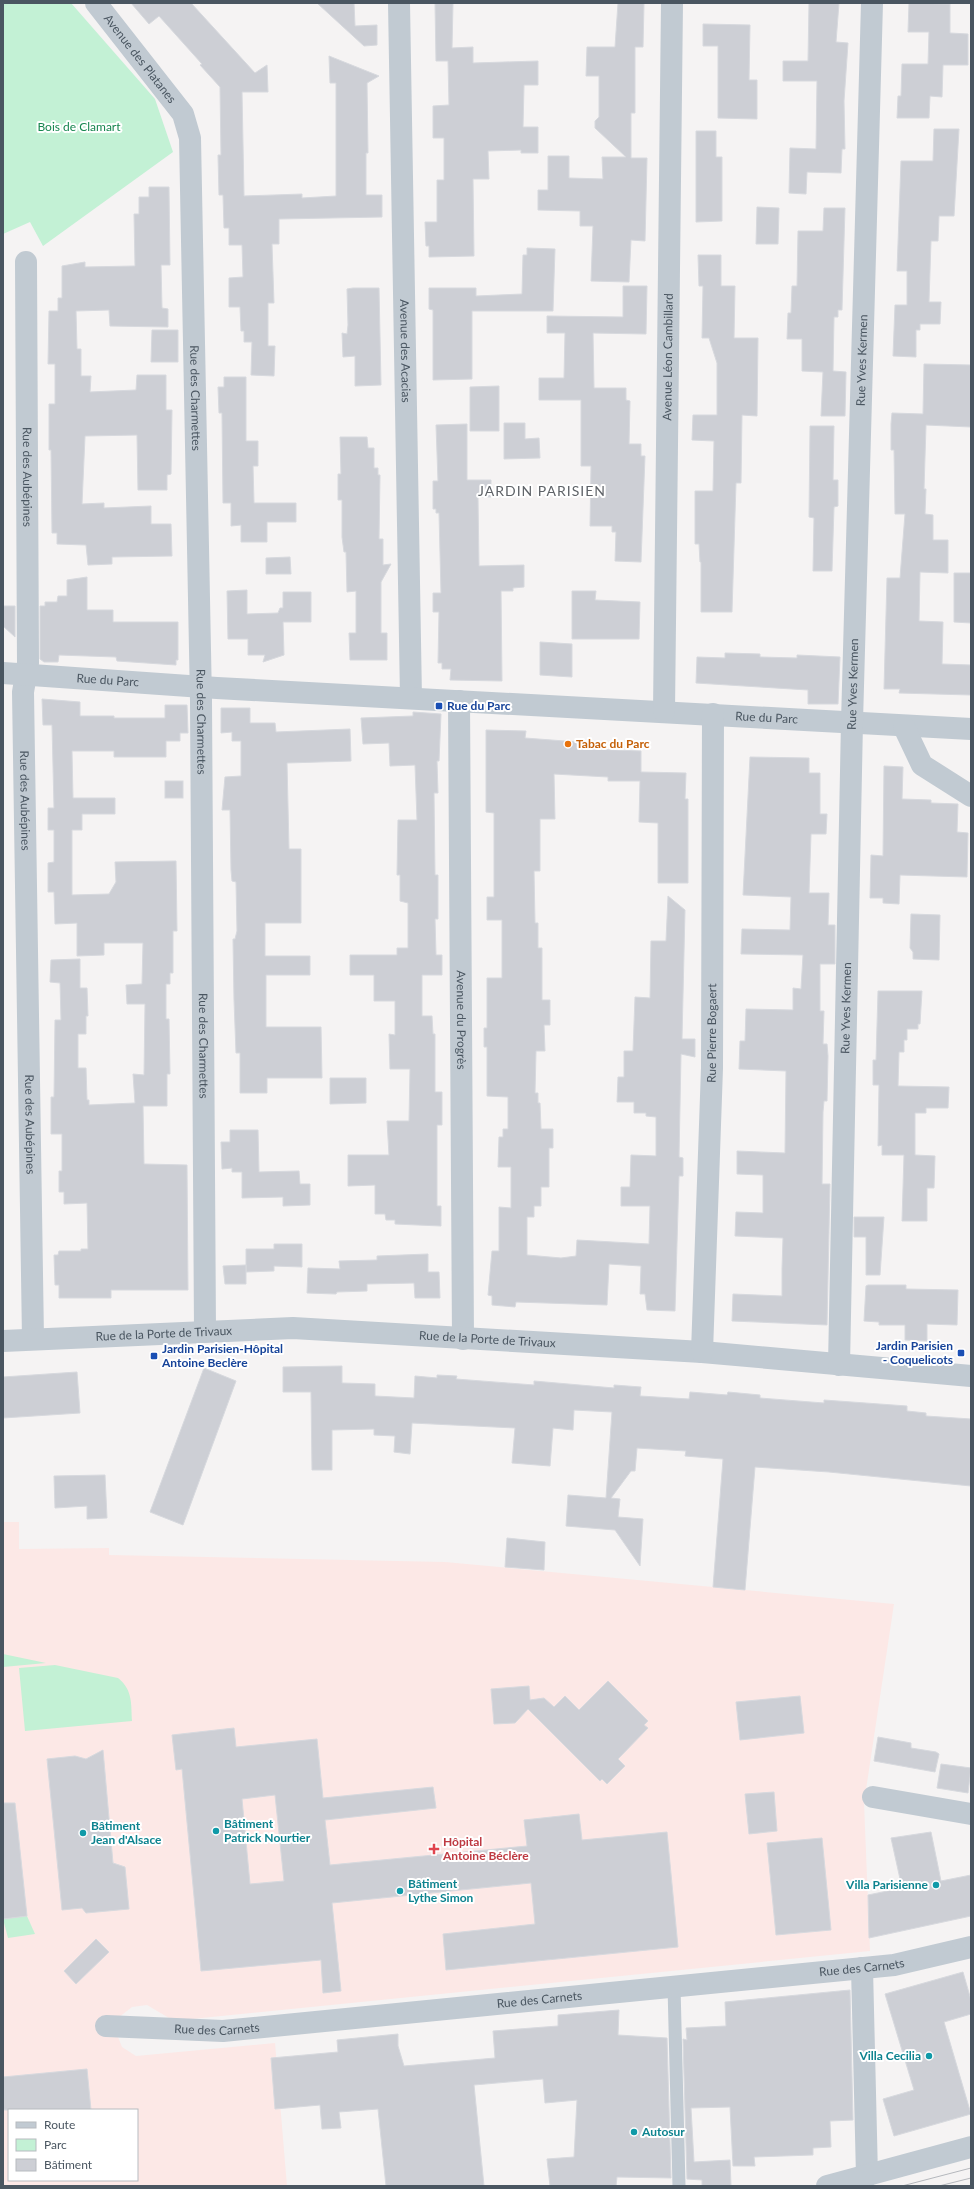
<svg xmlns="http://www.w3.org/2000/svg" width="974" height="2189" viewBox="0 0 974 2189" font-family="Lato,sans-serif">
<rect width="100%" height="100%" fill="#f5f3f3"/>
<!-- medical -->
<path fill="#fce8e6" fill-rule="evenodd" d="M 3,1522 L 19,1522 L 19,1549 L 109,1548 L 109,1555 L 445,1562 L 894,1604 L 864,1803 L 870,1951 L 182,2020 L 169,2018 L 147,2005 L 132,2007 L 118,2018 L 116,2032 L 122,2047 L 136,2056 L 275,2043 L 287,2186 L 3,2186 ZM 9,2110 L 137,2110 L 137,2180 L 9,2180 Z"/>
<!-- green -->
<g fill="#c3f1d5">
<polygon points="3,3 71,3 155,99 173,152 43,246 30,222 3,234"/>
<polygon points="3,1654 46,1663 3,1667"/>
<path d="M 55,1665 L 118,1678 C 133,1690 131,1704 132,1721 L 25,1731 L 19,1668 Z"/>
<polygon points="27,1916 35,1934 8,1938 3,1919"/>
</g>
<!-- building -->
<g fill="#cdcfd5" stroke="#d7d9de" fill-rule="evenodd">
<polygon points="131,3 191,3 255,73 267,65 268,92 242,92 244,196 302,194 302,198 336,196 336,83 330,83 329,56 379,76 367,83 368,153 366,153 366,195 382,195 382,217 279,219 279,244 272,244 274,303 268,303 268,346 275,346 274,376 251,375 252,342 244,342 244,331 241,331 240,307 229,307 229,278 243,277 242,245 229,245 229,228 224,228 223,195 219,195 218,155 221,155 220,87 200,65 202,64 159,16 149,24"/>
<polygon points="317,3 354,3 355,26 377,25 377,45 364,46"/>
<polygon points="435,3 453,3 452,48 473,47 473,63 538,61 538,85 524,85 523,127 538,127 538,153 521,153 521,150 488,151 489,179 473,179 474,256 429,257 429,246 426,246 425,222 437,222 437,180 444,180 444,138 433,138 433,106 449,105 448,61 436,61"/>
<polygon points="618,3 644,3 643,47 635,47 635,113 631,113 631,158 647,158 645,241 631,240 629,282 591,281 593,226 580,226 580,211 538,210 538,190 548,190 548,156 569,156 569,178 603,179 602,157 626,157 595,128 595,121 599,117 599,76 586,76 587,47 615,47"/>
<polygon points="809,3 839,3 836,42 848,43 844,101 845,149 842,149 841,173 807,172 806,194 789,193 790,148 816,149 817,81 783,81 783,61 808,61"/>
<polygon points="909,3 950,4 950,33 968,34 968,65 943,65 942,97 930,96 929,118 897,118 898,96 901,96 902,64 928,64 929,32 908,32"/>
<polygon points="703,24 750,25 749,80 757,80 757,119 718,118 718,46 703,46"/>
<polygon points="934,129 959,129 954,216 939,216 938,241 931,241 929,302 941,302 940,324 920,324 920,330 916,330 916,357 893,356 895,305 907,305 907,271 897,271 901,161 933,161"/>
<polygon points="696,131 716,131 716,157 722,157 722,221 696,222"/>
<polygon points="149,187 169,187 170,265 161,265 162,308 168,309 168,327 110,326 109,310 76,311 77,349 81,349 81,376 91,376 90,392 136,390 137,375 166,375 166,410 172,410 171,474 167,475 167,490 138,490 137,435 85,436 82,504 104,503 104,508 151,506 151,524 171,524 172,556 112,557 112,564 88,565 86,545 57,544 57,533 52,533 51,450 49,450 49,404 55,404 55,364 48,364 49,311 58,311 58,298 62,298 62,266 85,262 85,267 135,266 134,214 139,214 139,197 149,197"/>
<polygon points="757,207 779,208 778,244 756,244"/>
<polygon points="824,208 845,208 842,310 838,310 838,317 834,317 833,371 846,372 845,416 821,416 823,372 802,371 802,339 787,339 788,313 791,313 792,286 797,286 798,231 823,231"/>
<polygon points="527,248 555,249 553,311 472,311 472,379 433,380 433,310 429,309 429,288 476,288 476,296 522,294 523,255 527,255"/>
<polygon points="698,255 721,255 721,286 735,286 734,338 758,338 757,416 742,415 741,483 736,483 732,612 701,612 701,562 700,562 699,544 695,544 695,491 713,491 714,441 692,440 693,415 717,415 717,363 709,338 702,338 703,286 699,286"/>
<polygon points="623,286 647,286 646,334 593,333 594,388 626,388 626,400 630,401 629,444 641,444 641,456 645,456 641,562 615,561 616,532 612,532 612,526 590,526 591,466 581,466 581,400 539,400 539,378 564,378 565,333 547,333 547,316 623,317"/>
<polygon points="353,288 379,288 381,385 355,386 355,356 343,357 342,333 347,334 348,325 347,289"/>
<polygon points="152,330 178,330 178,362 151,362"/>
<polygon points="924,364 971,365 971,427 926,425 924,489 926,489 925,514 933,515 933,540 948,540 948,573 920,572 919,621 943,622 942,664 971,665 971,695 899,693 900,689 884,689 887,578 900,578 905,514 895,514 894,450 891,450 891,424 892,413 923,414"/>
<polygon points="224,377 246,377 246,441 258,441 258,466 253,466 254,503 296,503 296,522 267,522 267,542 241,542 241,525 231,526 231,503 223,503 222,413 219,413 218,387 224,387"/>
<polygon points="499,386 499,431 470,431 470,387"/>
<polygon points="504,423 525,423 525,439 539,438 540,458 504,459"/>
<polygon points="467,424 467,480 491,480 491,497 478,497 479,566 524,565 524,587 513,588 513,591 501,591 502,681 450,680 451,669 442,669 442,663 438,663 439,612 433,612 433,593 441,593 439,513 436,513 436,509 433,509 433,481 438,481 436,425"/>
<polygon points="810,426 834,426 833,480 838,480 838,506 834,507 832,571 813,571 814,518 809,517"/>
<polygon points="340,437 367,437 368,448 374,448 374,468 378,468 378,475 380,475 379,539 383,539 383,565 391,564 381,582 381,633 387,633 387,660 350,660 349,633 356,633 356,591 347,592 346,552 344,552 342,537 342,500 338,500 338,474 341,474"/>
<polygon points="290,557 291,574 266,574 266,558"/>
<polygon points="954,573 971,573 971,623 954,622"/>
<polygon points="87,577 87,610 113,610 113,622 178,622 178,660 176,660 176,665 117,661 116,657 59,655 58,662 44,662 40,659 40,606 45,606 45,602 57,602 58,596 67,596 67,580"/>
<polygon points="247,590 247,614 278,613 280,608 283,608 283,592 311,592 311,622 283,622 284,655 263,662 265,655 248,655 248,639 228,639 227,591"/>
<polygon points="572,591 596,591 595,600 640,602 639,639 572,639"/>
<polygon points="3,606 15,606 15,637 3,626"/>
<polygon points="540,642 572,644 572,677 540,675"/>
<polygon points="725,653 760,654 760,657 797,658 797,655 840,657 838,704 808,704 808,690 696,683 697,657 725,658"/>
<polygon points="42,699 80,702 80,716 114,716 114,718 165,718 165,705 187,705 188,733 180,733 180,741 166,741 166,757 114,757 114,751 72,751 73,798 115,798 115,814 82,814 82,830 72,830 72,895 109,894 116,882 115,862 176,861 177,931 173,931 173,973 170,973 170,984 166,984 166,1019 169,1019 170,1074 167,1074 167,1106 143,1106 144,1164 187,1165 188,1290 111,1290 111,1298 59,1298 59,1285 55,1285 54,1255 58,1255 59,1251 81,1251 81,1249 88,1249 87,1203 64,1204 64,1192 59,1192 59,1171 62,1171 62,1134 51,1134 51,1097 54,1097 55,1020 61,1020 60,983 50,982 51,960 80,959 80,988 87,988 88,1016 86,1016 86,1034 78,1034 78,1068 86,1068 87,1100 89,1100 89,1105 135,1103 133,1074 144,1075 145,1004 127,1004 126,985 142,984 143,943 104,943 104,955 77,956 77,923 55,924 54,892 48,892 48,863 54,862 54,830 48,830 48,808 54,808 52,725 43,725"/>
<polygon points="221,708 250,708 250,723 275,723 276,732 350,729 351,761 287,763 289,849 301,849 301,923 265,923 265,956 310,956 310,975 266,975 266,1027 321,1027 322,1078 267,1078 267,1093 240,1093 240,1053 236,1053 234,1000 233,939 235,939 237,931 236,882 232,881 231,870 230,810 222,810 225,777 241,776 241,741 232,741 232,732 221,733"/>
<polygon points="413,712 441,714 439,761 437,761 438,793 434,793 435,875 438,875 438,919 435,919 436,955 442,955 442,975 422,975 422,1016 432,1016 433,1034 435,1034 435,1092 442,1092 442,1125 437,1125 437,1206 441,1206 441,1226 395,1224 395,1220 386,1220 385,1214 375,1214 375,1185 348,1186 348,1155 389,1155 387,1121 409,1121 410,1069 390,1069 389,1034 395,1035 395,1001 374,1001 374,975 350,975 350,955 397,955 397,948 408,948 408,903 400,901 400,875 397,875 398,820 417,820 415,765 390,766 389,743 363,744 361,718 413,716"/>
<polygon points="486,730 526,731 525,738 591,743 590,749 641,751 641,772 686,773 685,799 688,799 688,883 658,883 658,823 639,822 640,781 608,781 608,777 554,774 555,819 540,819 540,871 534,871 535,923 538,923 538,948 542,948 542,1000 550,1000 550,1025 544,1025 545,1051 536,1051 535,1093 538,1093 538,1103 540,1103 541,1129 553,1129 553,1148 549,1148 549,1187 541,1187 541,1206 534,1206 534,1217 527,1217 527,1255 561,1258 576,1256 577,1240 649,1244 650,1206 621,1206 621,1187 630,1187 631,1155 656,1156 656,1117 646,1116 646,1113 634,1113 634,1102 617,1102 618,1077 624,1077 624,1051 633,1051 635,997 650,998 651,941 666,941 668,896 685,910 682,1039 695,1039 695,1057 681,1054 679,1157 683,1158 683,1176 679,1176 675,1311 647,1310 645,1294 640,1294 641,1266 609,1264 607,1305 516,1302 515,1307 492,1305 492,1296 488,1295 492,1251 499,1251 499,1207 511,1208 511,1167 498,1167 499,1137 503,1137 503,1129 508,1129 508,1097 487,1096 487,1047 484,1047 484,1028 487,1028 487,978 502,978 502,920 487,920 487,897 494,897 494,813 486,812"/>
<polygon points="750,757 809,758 809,773 820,773 820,814 827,814 826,834 811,834 809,893 829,893 828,925 835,925 835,964 820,964 820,1011 824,1011 823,1044 827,1044 828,1056 827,1101 824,1101 823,1112 822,1184 830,1184 827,1325 732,1321 733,1294 782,1296 782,1269 783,1238 735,1236 736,1212 763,1213 763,1175 737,1174 737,1151 785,1153 786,1071 739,1069 740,1041 745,1041 746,1009 793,1010 793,988 801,989 803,955 741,954 742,929 790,930 791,897 743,895"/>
<polygon points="884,766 903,767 902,799 931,800 931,803 958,804 957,832 968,833 967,877 900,875 899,904 883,903 883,898 870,898 871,855 883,856"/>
<rect x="165" y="781" width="18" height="17"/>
<polygon points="911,914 940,915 939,960 913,959 913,952 910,948"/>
<polygon points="878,991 922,991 920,1024 918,1024 918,1029 907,1029 907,1040 904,1040 904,1052 899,1052 898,1086 949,1087 948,1108 926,1108 926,1113 915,1113 915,1155 935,1156 934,1188 927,1188 927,1221 902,1221 904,1155 882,1155 882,1145 878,1146 879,1085 873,1085 873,1060 876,1060"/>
<polygon points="330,1078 366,1078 366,1103 330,1104"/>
<polygon points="230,1130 258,1130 259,1172 299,1171 300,1184 310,1184 310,1205 283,1206 283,1197 242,1198 242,1172 232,1172 232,1168 222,1169 221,1142 230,1142"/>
<polygon points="854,1217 884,1217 880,1275 866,1275 866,1237 854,1237"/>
<polygon points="274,1244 302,1244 302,1267 274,1266 274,1271 246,1272 246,1249 274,1249"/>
<polygon points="428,1254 428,1272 439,1272 440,1298 415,1298 414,1283 367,1284 367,1291 337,1292 336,1294 307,1293 308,1268 340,1269 339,1261 377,1260 377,1256"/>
<polygon points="246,1265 246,1284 225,1284 223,1266"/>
<polygon points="868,1285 906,1285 906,1289 958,1290 957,1325 927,1324 927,1341 905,1340 905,1325 879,1325 879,1322 864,1321 866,1286"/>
<polygon points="342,1366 342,1383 375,1384 375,1396 414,1398 415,1376 437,1378 437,1375 457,1376 456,1379 534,1385 534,1381 614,1388 614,1385 641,1387 640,1396 689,1399 690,1392 727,1395 728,1392 760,1395 760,1398 824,1403 824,1400 907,1406 907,1411 926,1413 926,1416 971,1419 971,1486 829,1472 755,1467 745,1590 713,1587 723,1459 685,1456 686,1451 637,1448 635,1471 631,1471 611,1498 620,1499 618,1517 643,1519 640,1566 615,1530 566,1526 568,1495 606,1498 612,1412 574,1410 573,1430 553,1428 550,1466 512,1463 515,1428 412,1423 410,1454 394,1452 395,1436 374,1435 374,1429 332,1430 332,1470 312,1470 311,1392 283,1392 283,1367"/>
<polygon points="204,1368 236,1381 183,1525 150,1512"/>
<polygon points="77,1372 80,1413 3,1418 3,1377"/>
<polygon points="105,1475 107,1518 87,1519 87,1506 55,1508 54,1476"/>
<polygon points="507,1538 545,1542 544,1570 505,1567"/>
<polygon points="608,1681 648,1721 644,1725 648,1728 618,1759 625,1766 607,1784 602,1779 600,1781 528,1709 515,1723 494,1724 491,1689 529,1686 530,1700 544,1698 554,1707 565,1696 579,1710"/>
<polygon points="800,1696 804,1733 740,1740 736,1702"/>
<path d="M 234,1728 L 236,1747 L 317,1739 L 323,1798 L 433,1787 L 436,1808 L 325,1820 L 330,1865 L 527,1846 L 524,1820 L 579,1814 L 582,1840 L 667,1832 L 678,1947 L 446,1970 L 443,1934 L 535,1924 L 531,1883 L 332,1903 L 341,1991 L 323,1993 L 321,1960 L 201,1971 L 182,1769 L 176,1770 L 172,1735 ZM 275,1795 L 284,1881 L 250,1884 L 242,1799 Z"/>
<polygon points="878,1737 911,1743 911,1748 936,1752 939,1754 935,1772 874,1761"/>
<polygon points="103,1750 113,1863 125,1867 129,1909 86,1913 82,1908 62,1910 47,1759 75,1756 86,1759"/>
<polygon points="941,1764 971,1768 968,1793 937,1788"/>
<polygon points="774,1792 777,1831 749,1834 745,1794"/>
<polygon points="3,1803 15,1803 27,1916 3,1919"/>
<polygon points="931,1832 941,1881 971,1875 971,1916 869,1938 868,1895 902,1888 891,1838"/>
<polygon points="822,1838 831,1930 776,1935 767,1843"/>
<polygon points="96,1939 109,1952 76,1984 64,1971"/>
<polygon points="963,1972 971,2000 971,2014 944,2022 971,2114 894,2136 883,2099 914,2090 885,1994"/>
<polygon points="850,1990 853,2120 830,2121 831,2147 813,2148 813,2155 754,2157 755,2166 733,2166 730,2107 691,2108 694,2162 730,2160 731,2186 702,2186 702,2180 687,2179 683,2039 687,2040 686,2028 726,2026 725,2002"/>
<polygon points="619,2010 618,2035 667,2038 671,2178 617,2177 616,2186 550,2186 547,2159 574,2157 577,2100 545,2103 543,2079 474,2085 484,2186 386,2186 378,2109 339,2112 341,2128 322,2129 320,2105 275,2109 271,2058 338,2052 337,2040 398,2034 398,2046 404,2066 495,2058 493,2031 558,2026 558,2015"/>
<polygon points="87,2069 91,2110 3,2110 3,2077"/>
</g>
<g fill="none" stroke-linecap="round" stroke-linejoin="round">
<!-- service -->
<polyline stroke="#c1cad2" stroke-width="13" points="674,1986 679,2186"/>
<!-- minor -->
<g stroke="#c1cad2" stroke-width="22">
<path id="s1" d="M 96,3 L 183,114 L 190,138 L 201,701 L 205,1331"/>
<path id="s2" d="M 399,3 L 411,698"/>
<path id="s3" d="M 26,262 L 28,663 L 23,692 L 33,1339"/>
<path id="s4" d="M 3,673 L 217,688 L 971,729"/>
<path id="s5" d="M 459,701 L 463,1339"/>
<path id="s6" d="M 664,711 L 672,3"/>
<polyline points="904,727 922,765 971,796"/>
<path id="s7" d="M 3,1341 L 293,1328 L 702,1352 L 971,1376"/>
<path id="s8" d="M 702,1352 L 712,1068 L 713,714"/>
<path id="s9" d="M 839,1365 L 852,722 L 872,3"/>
<polyline points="873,1797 971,1814"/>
<polyline points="862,1968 867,2176"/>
<path id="s10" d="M 106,2026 L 223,2031 L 894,1965 L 971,1947"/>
<polyline points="827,2186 971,2147"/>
</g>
<!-- tram -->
<g stroke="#b5b8bd" stroke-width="1">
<polyline points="902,2186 971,2168"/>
<polyline points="939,2186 971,2178"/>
</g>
</g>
<!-- markers -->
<g fill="#1a4fb4" stroke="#fff" stroke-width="1.5">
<rect x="435" y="702" width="8" height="8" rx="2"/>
<rect x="957" y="1349" width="8" height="8" rx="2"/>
<rect x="150" y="1352" width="8" height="8" rx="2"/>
</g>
<circle fill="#e8710a" stroke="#fff" stroke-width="1.5" cx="568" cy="744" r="4"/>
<g fill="#0f9aa8" stroke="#fff" stroke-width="1.5">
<circle cx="216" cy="1831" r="4"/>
<circle cx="83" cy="1833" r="4"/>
<circle cx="936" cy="1885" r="4"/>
<circle cx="400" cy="1891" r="4"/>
<circle cx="929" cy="2056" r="4"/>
<circle cx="634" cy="2132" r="4"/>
</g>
<path fill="#e0444e" stroke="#fff" stroke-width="1.5" d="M432 1843h4v4h4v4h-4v4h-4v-4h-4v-4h4z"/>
<g text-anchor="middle" stroke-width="4" stroke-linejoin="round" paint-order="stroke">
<!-- street labels -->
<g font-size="12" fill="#4a5661" stroke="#fff">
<text dy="4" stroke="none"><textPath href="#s1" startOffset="71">Avenue des Platanes</textPath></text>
<text dy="4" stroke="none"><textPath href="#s2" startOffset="348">Avenue des Acacias</textPath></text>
<text dy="4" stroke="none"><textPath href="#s6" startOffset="354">Avenue Léon Cambillard</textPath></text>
<text dy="4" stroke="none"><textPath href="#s9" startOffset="1005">Rue Yves Kermen</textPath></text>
<text dy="4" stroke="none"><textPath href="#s1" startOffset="426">Rue des Charmettes</textPath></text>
<text dy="4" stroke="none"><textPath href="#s3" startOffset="215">Rue des Aubépines</textPath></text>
<text dy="4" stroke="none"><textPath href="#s4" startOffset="105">Rue du Parc</textPath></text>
<text dy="4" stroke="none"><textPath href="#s9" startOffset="681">Rue Yves Kermen</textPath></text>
<text dy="4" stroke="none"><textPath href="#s4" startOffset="765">Rue du Parc</textPath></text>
<text dy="4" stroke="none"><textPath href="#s1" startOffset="750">Rue des Charmettes</textPath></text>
<text dy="4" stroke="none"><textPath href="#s3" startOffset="539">Rue des Aubépines</textPath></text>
<text dy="4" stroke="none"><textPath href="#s9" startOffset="357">Rue Yves Kermen</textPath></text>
<text dy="4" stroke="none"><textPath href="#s5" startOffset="319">Avenue du Progrès</textPath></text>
<text dy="4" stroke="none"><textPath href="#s8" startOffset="319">Rue Pierre Bogaert</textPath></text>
<text dy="4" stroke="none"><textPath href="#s1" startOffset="1074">Rue des Charmettes</textPath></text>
<text dy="4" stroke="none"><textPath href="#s3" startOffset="863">Rue des Aubépines</textPath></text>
<text dy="4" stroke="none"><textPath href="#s7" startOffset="161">Rue de la Porte de Trivaux</textPath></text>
<text dy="4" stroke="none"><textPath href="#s7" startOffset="485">Rue de la Porte de Trivaux</textPath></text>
<text dy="4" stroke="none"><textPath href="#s10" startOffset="759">Rue des Carnets</textPath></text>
<text dy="4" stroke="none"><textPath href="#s10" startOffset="435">Rue des Carnets</textPath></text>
<text dy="4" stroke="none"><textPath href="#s10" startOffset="111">Rue des Carnets</textPath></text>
</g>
<!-- park labels -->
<g font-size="12" fill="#17864f" stroke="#fff">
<text x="79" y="131">Bois de Clamart</text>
</g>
<!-- transit labels -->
<g font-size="12" font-weight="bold" fill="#164399" stroke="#fff" text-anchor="start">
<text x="447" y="710">Rue du Parc</text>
<text x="953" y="1350" text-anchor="end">Jardin Parisien<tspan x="953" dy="14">- Coquelicots</tspan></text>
<text x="162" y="1353">Jardin Parisien-Hôpital<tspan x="162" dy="14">Antoine Beclère</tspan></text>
</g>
<!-- food labels -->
<g font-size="12" font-weight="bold" fill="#c56008" stroke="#fff" text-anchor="start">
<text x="576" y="748">Tabac du Parc</text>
</g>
<!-- culture labels -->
<g font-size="12" font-weight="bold" fill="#0d838f" stroke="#fff" text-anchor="start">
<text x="224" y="1828">Bâtiment<tspan x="224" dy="14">Patrick Nourtier</tspan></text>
<text x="91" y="1830">Bâtiment<tspan x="91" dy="14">Jean d'Alsace</tspan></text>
<text x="408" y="1888">Bâtiment<tspan x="408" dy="14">Lythe Simon</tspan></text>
<text x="928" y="1889" text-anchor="end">Villa Parisienne</text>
<text x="921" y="2060" text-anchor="end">Villa Cecilia</text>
<text x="642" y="2136">Autosur</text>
</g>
<!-- health labels -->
<g font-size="12" font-weight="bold" fill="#be3a42" stroke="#fff" text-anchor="start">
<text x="443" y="1846">Hôpital<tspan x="443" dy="14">Antoine Béclère</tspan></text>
</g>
<!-- quarter labels -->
<g font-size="14" letter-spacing="1" fill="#5f6368" stroke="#fff">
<text x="542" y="496">JARDIN PARISIEN</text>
</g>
</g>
<!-- border -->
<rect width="974" height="2189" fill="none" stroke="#4a5661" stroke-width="8"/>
<!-- legend -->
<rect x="8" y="2109" width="130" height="72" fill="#ffffff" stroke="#b7bbc0"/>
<rect x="16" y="2122" width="20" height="6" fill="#c1cad2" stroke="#b7bbc0"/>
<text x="44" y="2129" font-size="12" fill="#4a5661">Route</text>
<rect x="16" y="2139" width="20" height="12" fill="#c3f1d5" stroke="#b7bbc0"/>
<text x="44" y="2149" font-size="12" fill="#4a5661">Parc</text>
<rect x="16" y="2159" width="20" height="12" fill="#cdcfd5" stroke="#b7bbc0"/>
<text x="44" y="2169" font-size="12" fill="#4a5661">Bâtiment</text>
</svg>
